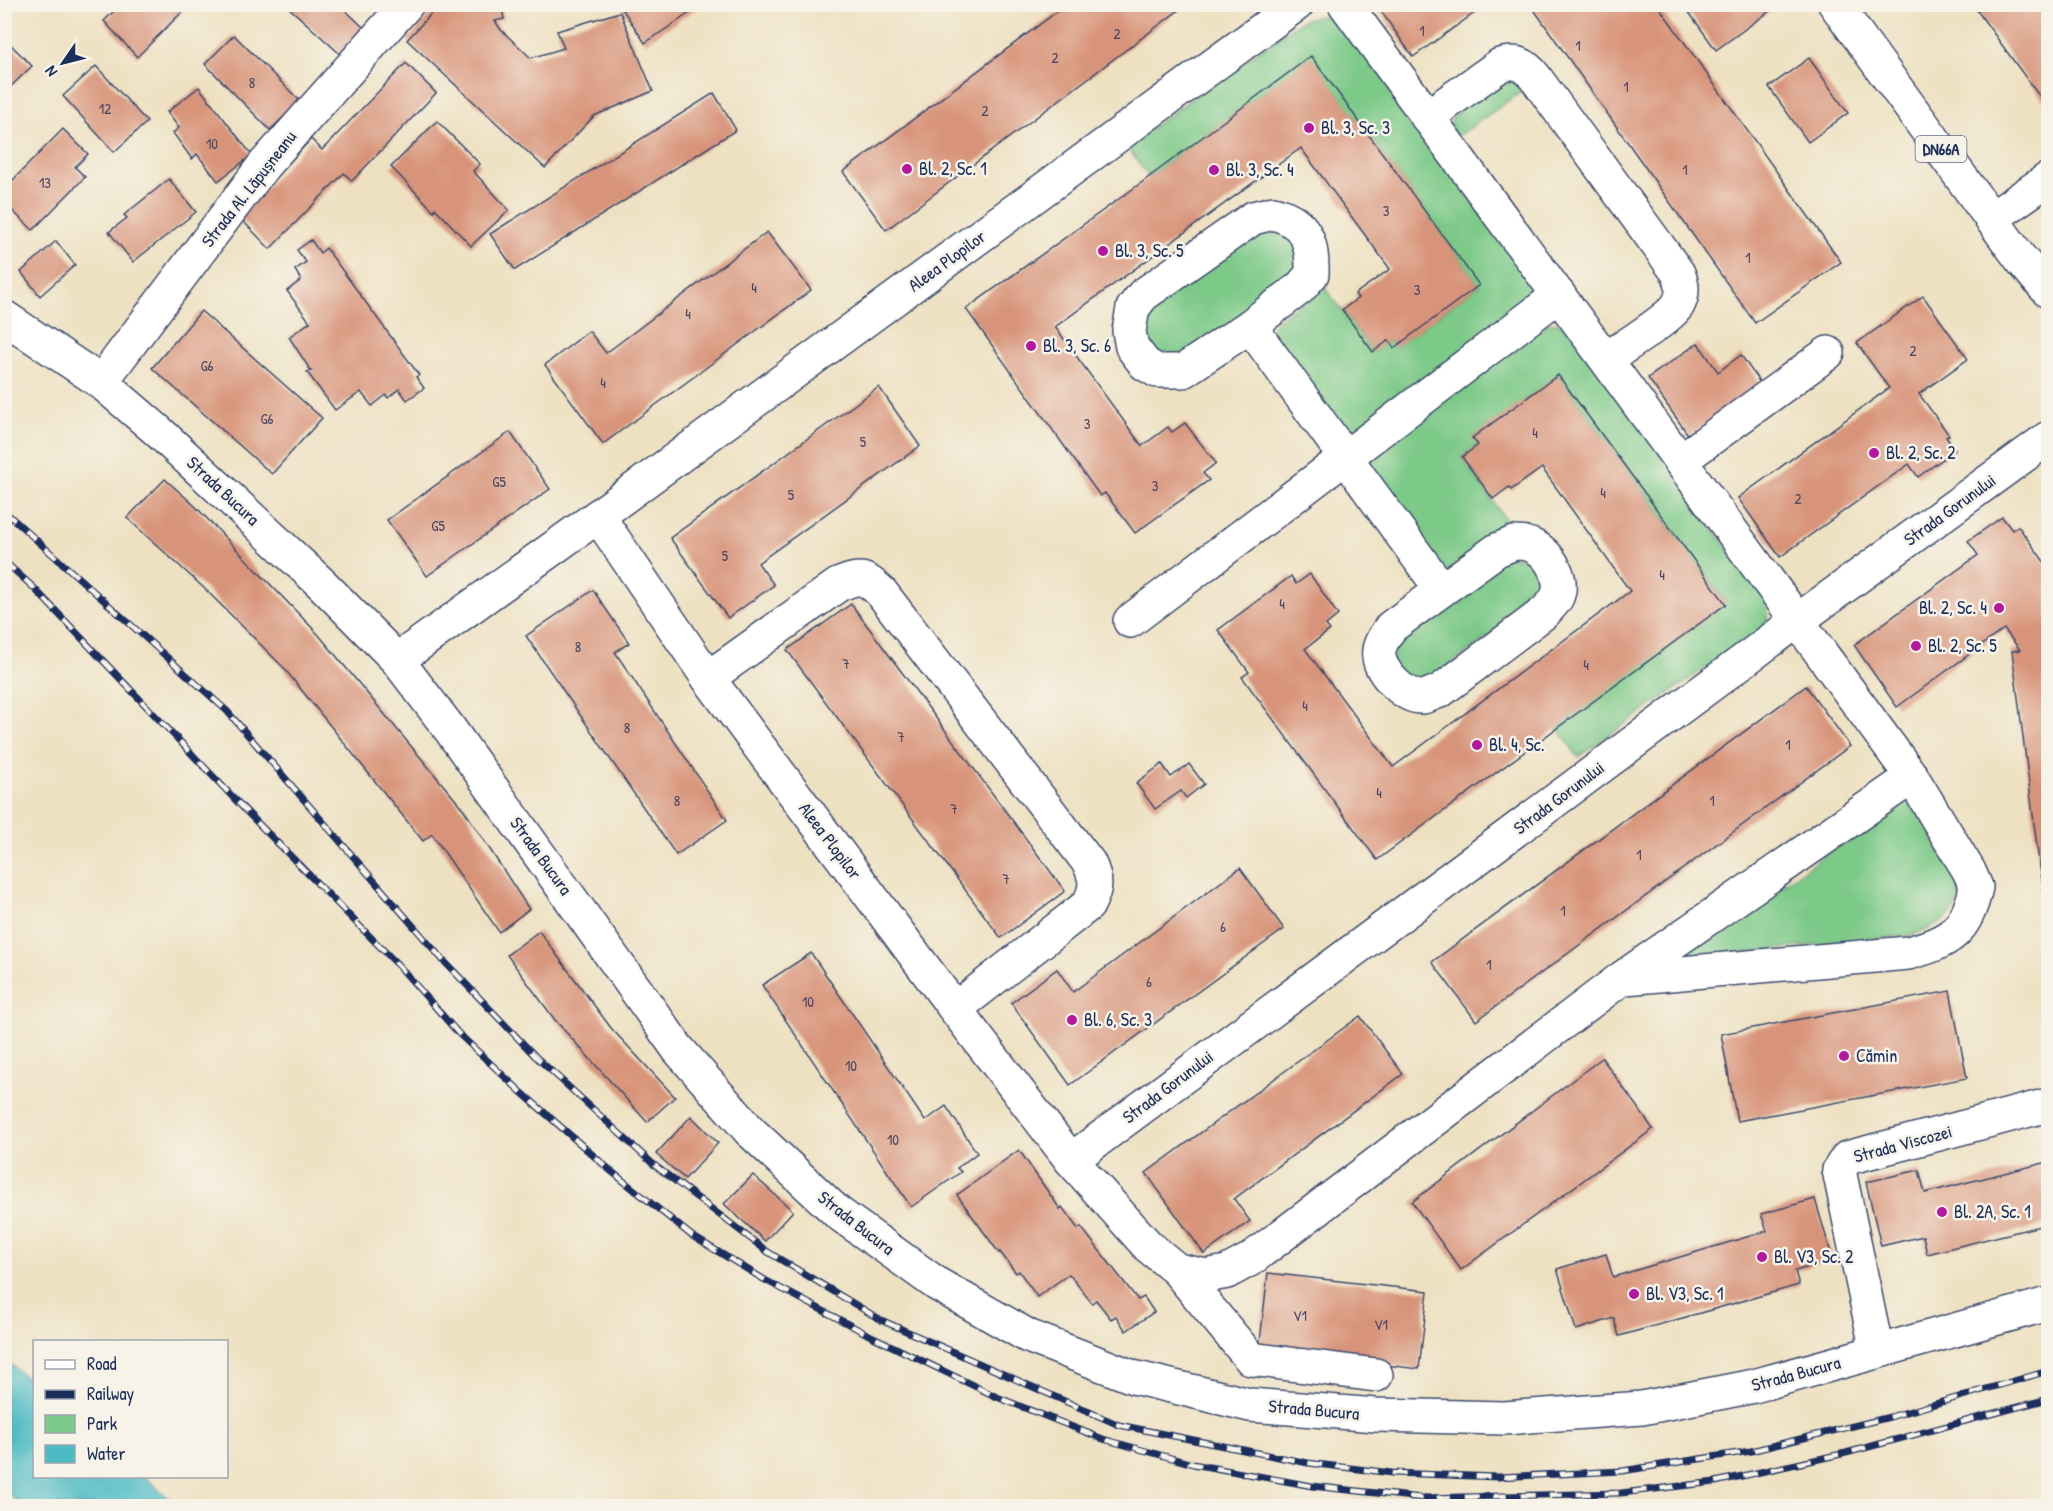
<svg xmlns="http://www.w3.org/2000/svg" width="2053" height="1511" viewBox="0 0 2053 1511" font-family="'Patrick Hand',sans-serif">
<rect width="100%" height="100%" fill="#f7f3e8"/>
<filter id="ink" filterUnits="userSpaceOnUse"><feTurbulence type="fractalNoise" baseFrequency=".0167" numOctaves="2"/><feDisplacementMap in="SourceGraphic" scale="12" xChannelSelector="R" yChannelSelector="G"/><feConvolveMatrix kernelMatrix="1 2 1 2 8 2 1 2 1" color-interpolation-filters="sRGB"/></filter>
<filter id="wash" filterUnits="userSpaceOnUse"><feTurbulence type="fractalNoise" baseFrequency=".008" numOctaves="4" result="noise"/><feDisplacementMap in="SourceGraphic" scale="24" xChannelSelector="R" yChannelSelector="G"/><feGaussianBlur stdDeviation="1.35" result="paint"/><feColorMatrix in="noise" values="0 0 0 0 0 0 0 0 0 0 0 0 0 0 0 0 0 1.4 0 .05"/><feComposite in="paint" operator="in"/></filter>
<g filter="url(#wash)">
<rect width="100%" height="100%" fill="#eee1c2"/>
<!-- green -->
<g fill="#7bc988" stroke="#4b7c73" stroke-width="1.5">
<polygon points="1332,15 1341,19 1531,282 1532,294 1529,302 1352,433 1346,434 1269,336 1274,323 1324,286 1373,352 1389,340 1395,347 1479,285 1311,57 1149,177 1126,146 1296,24 1309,18"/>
<polygon points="1516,77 1529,86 1454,139 1451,124 1452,117 1492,81"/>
<polygon points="1268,224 1295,237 1300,274 1189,357 1165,360 1146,343 1144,314"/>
<path d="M 1548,323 L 1558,323 L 1568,327 L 1766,601 C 1769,614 1769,620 1760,630 L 1578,757 L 1557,727 L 1726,603 L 1558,375 L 1473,438 L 1478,445 L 1462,457 L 1512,529 L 1445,573 L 1373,470 L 1373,457 L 1378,446 Z"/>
<polygon points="1500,555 1527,557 1545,578 1544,596 1419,687 1392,667 1397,630"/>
<path d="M 1902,800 C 1922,810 1927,827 1937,847 C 1942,856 1957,878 1959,887 C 1965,914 1932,929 1912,935 L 1693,958 L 1685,954 Z"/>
</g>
<!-- water -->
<polygon fill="#4dbbc4" stroke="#347591" stroke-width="1.5" points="4,1359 34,1384 34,1476 145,1477 177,1506 24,1506 5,1493"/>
<g id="blocks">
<!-- building -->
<g fill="#d8947a">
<polygon points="121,4 190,4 137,57 104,21"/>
<polygon points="285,4 344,4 342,7 364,28 340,54"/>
<polygon points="440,4 501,4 504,19 495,21 501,30 531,58 564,48 557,31 620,12 653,91 594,116 545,168 407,40"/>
<polygon points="619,4 703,4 645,43"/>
<polygon points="1067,4 1187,4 886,230 843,172"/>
<polygon points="1376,4 1487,4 1413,57"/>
<polygon points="1530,4 1657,4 1841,262 1755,323"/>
<polygon points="1683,4 1771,4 1774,8 1716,50"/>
<polygon points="1973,5 2048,5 2048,107 2034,89"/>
<polygon points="234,35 300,101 270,130 205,64"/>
<polygon points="7,41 32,66 4,93 4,43"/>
<polygon points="1311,56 1479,285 1394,348 1389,340 1373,352 1342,310 1358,298 1355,294 1390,269 1301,148 1055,327 1142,446 1168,427 1172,432 1185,423 1216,463 1203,473 1209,480 1135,533 1105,493 1100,496 966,309 1141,183"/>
<polygon points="1809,58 1848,113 1808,142 1769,87"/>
<polygon points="406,63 436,93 352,181 344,173 270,249 239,217 311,139 322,150"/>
<polygon points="96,66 147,122 114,152 63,96"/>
<polygon points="199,87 252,155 218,181 197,154 192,159 173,133 179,128 167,112"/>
<polygon points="714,93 736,130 515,270 490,234"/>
<polygon points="437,121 480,164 473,171 509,210 471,246 435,208 434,211 391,167"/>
<polygon points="63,129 88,154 75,167 85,177 33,230 4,203 4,189"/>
<polygon points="169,179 196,212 133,262 109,232 127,218 124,215"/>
<polygon points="767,232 811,290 603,444 545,365 589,331 606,353"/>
<polygon points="311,240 320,253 326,248 419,375 416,377 424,388 407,400 399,389 388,398 386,395 372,406 361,392 335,410 307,372 311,371 289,337 310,322 287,291 301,280 295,270 306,262 297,250"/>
<polygon points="56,241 75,265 40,296 21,272"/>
<polygon points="1923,296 1968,359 1919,394 1949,435 1946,437 1955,450 1918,477 1909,464 1780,557 1738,498 1889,388 1857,343"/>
<polygon points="201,311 322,418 272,474 152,368"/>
<polygon points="1698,343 1718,372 1741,355 1761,384 1689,436 1648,378"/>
<polygon points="1558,375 1726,604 1377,860 1242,677 1249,672 1218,630 1291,576 1296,584 1310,574 1338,615 1326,625 1330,630 1305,649 1393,767 1630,591 1542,468 1511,490 1509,487 1493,499 1462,457 1478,445 1472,438"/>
<polygon points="879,387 920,446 758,563 774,585 728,618 670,538"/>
<polygon points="510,432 550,489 427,576 387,520"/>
<polygon points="165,479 195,506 318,634 464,810 529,909 499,932 432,834 423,841 283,667 205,589 127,518"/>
<polygon points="2002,517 2012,530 2018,526 2048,567 2048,920 2038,854 2012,651 2020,650 2004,629 1897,707 1854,645 1978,555 1968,541"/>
<polygon points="593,590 629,643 615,652 727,820 676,855 526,636"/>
<polygon points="851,604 1065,891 1001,938 787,650"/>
<polygon points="1806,686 1850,746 1476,1021 1432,962"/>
<polygon points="1162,764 1171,777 1189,764 1204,784 1186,798 1181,791 1155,809 1136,783"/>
<polygon points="1240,868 1284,929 1070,1085 1011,1003 1057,969 1073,992"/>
<polygon points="539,931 611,1028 675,1097 647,1122 555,1020 507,955"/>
<polygon points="811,953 925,1121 946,1106 977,1153 957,1168 961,1172 911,1207 762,985"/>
<polygon points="1950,991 1967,1078 1737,1121 1721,1034"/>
<polygon points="1360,1016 1403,1074 1234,1199 1250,1221 1204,1254 1146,1173"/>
<polygon points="1602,1058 1653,1129 1461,1270 1412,1202"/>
<polygon points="691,1116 718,1143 685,1179 656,1154"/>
<polygon points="1019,1150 1060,1209 1062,1207 1078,1229 1081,1227 1138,1300 1144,1297 1154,1312 1126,1331 1116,1316 1111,1319 1096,1300 1092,1303 1069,1274 1037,1297 1019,1271 1016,1273 1000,1252 999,1253 957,1195"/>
<polygon points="2048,1162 2048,1224 1927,1254 1923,1236 1881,1246 1866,1182 1919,1170 1925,1193"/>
<polygon points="753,1175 793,1211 765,1241 724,1204"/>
<polygon points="1815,1199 1833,1260 1795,1271 1799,1285 1619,1336 1614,1318 1576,1330 1557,1269 1606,1254 1613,1277 1767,1231 1761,1214"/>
<polygon points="1268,1273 1428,1291 1419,1369 1259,1350"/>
</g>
</g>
</g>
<g filter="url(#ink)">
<use href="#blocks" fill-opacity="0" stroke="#3b4a6d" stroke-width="1.5"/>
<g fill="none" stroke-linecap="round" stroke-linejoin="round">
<!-- minor casing -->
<g stroke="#3b4a6d" stroke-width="36">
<g id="minor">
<path d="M 1345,4 L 1912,777 L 1969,871 L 1976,887 C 1967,931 1950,942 1908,953 L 1625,978"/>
<path d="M 1427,117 L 1500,65 C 1516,60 1525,64 1535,77 L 1678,273 C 1683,284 1684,294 1678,305 C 1668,320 1622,348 1606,359"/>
<path d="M 1273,213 C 1306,221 1313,242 1312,274 L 1300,288 L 1250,326 L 1183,371 L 1157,371 L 1145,364 L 1132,347 L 1129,331 L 1133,308 L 1143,295 L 1253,218 Z"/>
<polyline points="1991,219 2048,179"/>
<polyline points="1250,326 1441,589"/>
<polyline points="101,382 264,165 407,4"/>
<polyline points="1680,461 1828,353"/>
<polyline points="598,516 708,678 955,1009 1071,1160 1148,1246 1177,1270 1206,1276 1227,1272 1251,1259 1622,978 1912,777"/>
<path d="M 1514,543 C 1520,543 1527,543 1533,546 C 1549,553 1565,579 1557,597 C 1554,603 1548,608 1545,612 L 1440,691 C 1435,692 1427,697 1422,697 C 1405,698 1381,673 1379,657 C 1377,646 1385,636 1391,627 L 1497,550 Z"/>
<polyline points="1130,621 1559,295"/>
<polyline points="397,660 598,516 1297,4"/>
<path d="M 708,678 L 838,585 C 859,576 864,576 881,592 L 1089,863 C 1097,880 1097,888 1088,905 L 955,1009"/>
<polyline points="1071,1160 1797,621 2048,438"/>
<polyline points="1177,1270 1251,1359 1376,1375"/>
<polyline points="1877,1352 1839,1170 1847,1158 2048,1105"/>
</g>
</g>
<!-- major casing -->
<g stroke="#3b4a6d" stroke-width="36">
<g id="major">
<polyline points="1835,4 2020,258 2048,291"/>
<polyline points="4,317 101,382 158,431 323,585 397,660 449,728 678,1049 750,1131 838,1213 937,1284 1028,1336 1133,1377 1250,1405 1376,1415 1504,1418 1642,1408 1754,1386 2048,1304"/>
</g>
</g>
<!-- minor -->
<use href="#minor" stroke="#fff" stroke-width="33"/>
<!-- major -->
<use href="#major" stroke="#fff" stroke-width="33"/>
<!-- rail casing -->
<g stroke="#1b2f5e" stroke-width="7">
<g id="rail">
<polyline points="4,511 227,711 442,959 535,1056 653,1164 768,1252 881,1320 1119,1425 1308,1463 1392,1473 1498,1477 1622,1471 1751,1451 1890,1417 2048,1371"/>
<polyline points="4,561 33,587 247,812 399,966 459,1034 520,1091 611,1171 692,1236 765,1280 867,1334 997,1397 1103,1439 1193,1464 1312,1486 1422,1498 1621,1493 1715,1482 1846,1453 2048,1399"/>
</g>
</g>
<!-- rail -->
<use href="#rail" stroke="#f7f3e8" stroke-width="4.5" stroke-dasharray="14" stroke-linecap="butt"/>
</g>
</g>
<!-- markers -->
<g fill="#b5179e" stroke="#f7f3e8" stroke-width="2">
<circle cx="1309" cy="128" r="6"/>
<circle cx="907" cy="169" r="6"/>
<circle cx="1214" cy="170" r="6"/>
<circle cx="1103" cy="251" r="6"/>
<circle cx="1031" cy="346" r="6"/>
<circle cx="1874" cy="453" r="6"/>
<circle cx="1999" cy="608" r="6"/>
<circle cx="1916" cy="646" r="6"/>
<circle cx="1477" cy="745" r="6"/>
<circle cx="1072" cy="1020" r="6"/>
<circle cx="1844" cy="1056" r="6"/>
<circle cx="1942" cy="1212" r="6"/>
<circle cx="1762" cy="1257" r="6"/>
<circle cx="1634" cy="1294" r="6"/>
</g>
<g text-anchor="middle" stroke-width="5" stroke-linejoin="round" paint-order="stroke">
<!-- number labels -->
<g font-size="15" fill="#4a4865">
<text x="1422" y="36">1</text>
<text x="1117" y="39">2</text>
<text x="1578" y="51">1</text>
<text x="1055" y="63">2</text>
<text x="252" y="88">8</text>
<text x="1626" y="92">1</text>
<text x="105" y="114">12</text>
<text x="985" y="116">2</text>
<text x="212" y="149">10</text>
<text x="1685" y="175">1</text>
<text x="45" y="188">13</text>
<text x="1386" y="216">3</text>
<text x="1748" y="263">1</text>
<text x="754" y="293">4</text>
<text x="1417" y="295">3</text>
<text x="688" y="319">4</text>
<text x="1913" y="356">2</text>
<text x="207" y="371">G6</text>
<text x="603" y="388">4</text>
<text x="267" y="424">G6</text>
<text x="1087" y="429">3</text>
<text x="1535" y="438">4</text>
<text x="863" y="447">5</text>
<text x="499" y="487">G5</text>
<text x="1155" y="491">3</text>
<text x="1603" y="498">4</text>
<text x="791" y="500">5</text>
<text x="1798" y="504">2</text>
<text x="438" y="531">G5</text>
<text x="725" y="561">5</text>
<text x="1662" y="580">4</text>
<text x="1282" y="609">4</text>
<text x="578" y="652">8</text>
<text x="846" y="669">7</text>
<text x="1586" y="670">4</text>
<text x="1305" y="711">4</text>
<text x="627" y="733">8</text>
<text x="901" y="742">7</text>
<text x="1788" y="750">1</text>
<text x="1379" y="798">4</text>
<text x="677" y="806">8</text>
<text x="1712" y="806">1</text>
<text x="954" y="814">7</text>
<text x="1639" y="860">1</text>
<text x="1006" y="884">7</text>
<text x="1563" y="916">1</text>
<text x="1223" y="932">6</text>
<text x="1489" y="970">1</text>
<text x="1149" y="987">6</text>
<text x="808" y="1007">10</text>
<text x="851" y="1071">10</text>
<text x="893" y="1145">10</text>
<text x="1300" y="1321">V1</text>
<text x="1381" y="1330">V1</text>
</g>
<!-- shield labels -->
<rect fill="#f7f3e8" stroke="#5d6a87" stroke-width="1.5" x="1915.5" y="136" width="51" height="26" rx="4.5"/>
<g font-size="16" font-weight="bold" fill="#1b2f5e">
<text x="1941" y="155">DN66A</text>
</g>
<!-- poi labels -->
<g font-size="18" fill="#1b2f5e" stroke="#f7f3e8" text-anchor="start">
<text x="1321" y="134">Bl. 3, Sc. 3</text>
<text x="919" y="175">Bl. 2, Sc. 1</text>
<text x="1226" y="176">Bl. 3, Sc. 4</text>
<text x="1115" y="257">Bl. 3, Sc. 5</text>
<text x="1043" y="352">Bl. 3, Sc. 6</text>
<text x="1886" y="459">Bl. 2, Sc. 2</text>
<text x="1987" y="614" text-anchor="end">Bl. 2, Sc. 4</text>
<text x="1928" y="652">Bl. 2, Sc. 5</text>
<text x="1489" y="751">Bl. 4, Sc.</text>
<text x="1084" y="1026">Bl. 6, Sc. 3</text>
<text x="1856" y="1062">Cămin</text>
<text x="1954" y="1218">Bl. 2A, Sc. 1</text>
<text x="1774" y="1263">Bl. V3, Sc. 2</text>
<text x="1646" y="1300">Bl. V3, Sc. 1</text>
</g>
<!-- street labels -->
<g font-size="18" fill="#1b2f5e" stroke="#f7f3e8">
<text transform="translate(249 189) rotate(-52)" y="6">Strada Al. Lăpușneanu</text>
<text transform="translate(947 261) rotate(-36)" y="6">Aleea Plopilor</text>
<text transform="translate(223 491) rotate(43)" y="6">Strada Bucura</text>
<text transform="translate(1950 510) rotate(-36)" y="6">Strada Gorunului</text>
<text transform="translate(1559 798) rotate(-37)" y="6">Strada Gorunului</text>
<text transform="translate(830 841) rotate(53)" y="6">Aleea Plopilor</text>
<text transform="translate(541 856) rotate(54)" y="6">Strada Bucura</text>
<text transform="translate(1168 1087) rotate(-37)" y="6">Strada Gorunului</text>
<text transform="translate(1903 1144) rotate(-15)" y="6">Strada Viscozei</text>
<text transform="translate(856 1223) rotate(38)" y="6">Strada Bucura</text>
<text transform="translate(1796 1374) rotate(-15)" y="6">Strada Bucura</text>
<text transform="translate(1314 1410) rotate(5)" y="6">Strada Bucura</text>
</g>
</g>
<!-- margin -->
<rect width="2053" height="1511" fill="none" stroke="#f7f3e8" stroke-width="24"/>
<!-- legend -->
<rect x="33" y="1340" width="195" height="138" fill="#f7f3e8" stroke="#9fa5b1" stroke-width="1.5"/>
<rect x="45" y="1360" width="30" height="9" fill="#ffffff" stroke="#9fa5b1" stroke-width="1.5"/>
<text x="87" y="1370" font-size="18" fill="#1b2f5e">Road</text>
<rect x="45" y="1390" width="30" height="9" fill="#1b2f5e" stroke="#9fa5b1" stroke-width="1.5"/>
<text x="87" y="1400" font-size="18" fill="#1b2f5e">Railway</text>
<rect x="45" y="1415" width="30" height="18" fill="#7bc988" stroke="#9fa5b1" stroke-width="1.5"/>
<text x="87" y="1430" font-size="18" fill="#1b2f5e">Park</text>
<rect x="45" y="1445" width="30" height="18" fill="#4dbbc4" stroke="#9fa5b1" stroke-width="1.5"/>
<text x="87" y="1460" font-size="18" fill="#1b2f5e">Water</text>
<!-- north arrow -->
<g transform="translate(63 63) rotate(235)" stroke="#f7f3e8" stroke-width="4.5" paint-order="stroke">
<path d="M0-4.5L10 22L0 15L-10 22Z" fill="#1b2f5e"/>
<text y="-9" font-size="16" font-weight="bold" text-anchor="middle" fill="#1b2f5e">N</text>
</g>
</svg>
